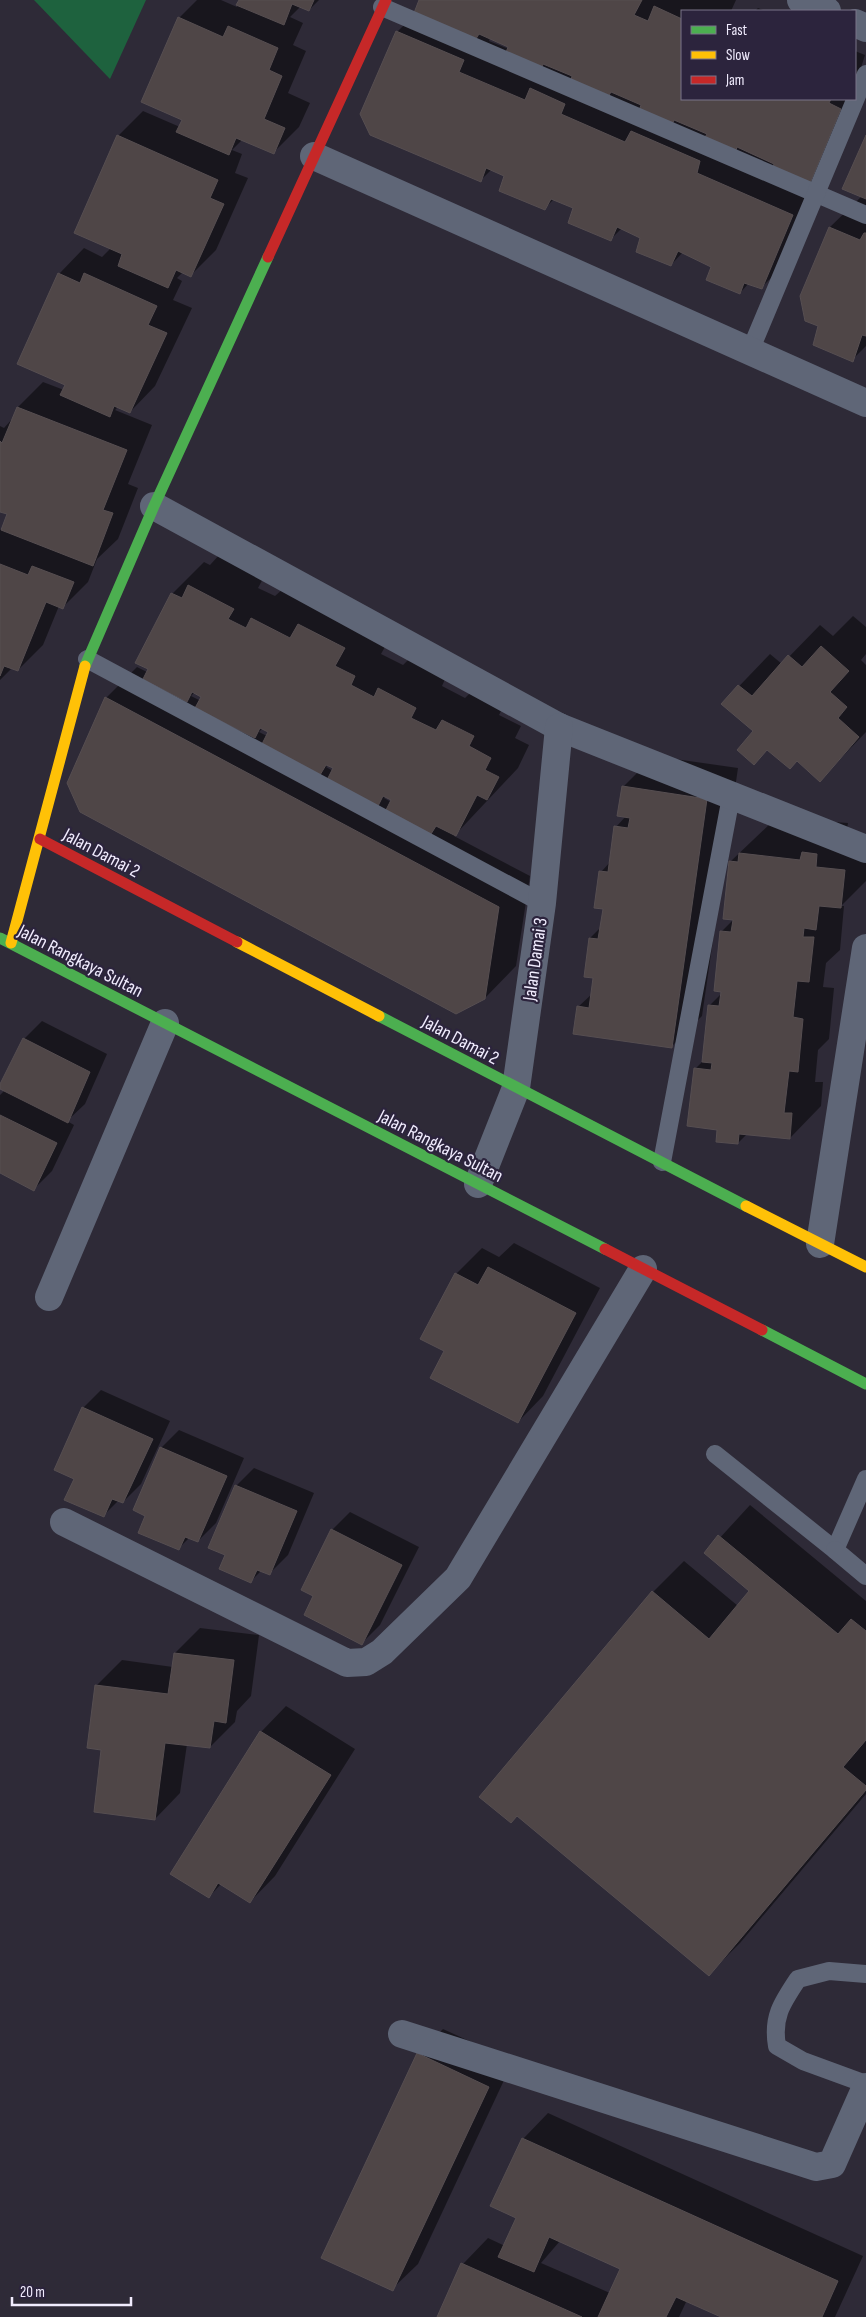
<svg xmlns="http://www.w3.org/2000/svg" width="866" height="2317" viewBox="0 0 866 2317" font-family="'Sofia Sans Condensed',sans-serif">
<rect width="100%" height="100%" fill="#2e2a37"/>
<!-- forest -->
<polygon fill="#1e623e" points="34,0 146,0 110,79"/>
<!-- shadow -->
<g fill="#0007" fill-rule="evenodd">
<polygon points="197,0 221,0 237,7 240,0 319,0 309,10 301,6 290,17 303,23 293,45 306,51 288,93 310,103 299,127 274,152 243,139 232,150 242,154 235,173 248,178 216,250 191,275 183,272 177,278 182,281 173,300 192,308 155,386 130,412 118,407 115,410 152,425 128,484 138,488 118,539 97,559 88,582 63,607 59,606 43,645 18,670 12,668 0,680 0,529 2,530 9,514 0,510 0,426 4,428 13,418 18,407 43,382 64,390 66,384 59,274 84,248 102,257 111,248 118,136 143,111 180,127 183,119 179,18"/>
<path d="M 421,0 L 736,0 L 731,11 L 682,11 L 682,99 L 855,99 L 855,51 L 865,55 L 860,71 L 866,75 L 866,89 L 839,155 L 814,180 L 823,184 L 793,256 L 762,287 L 749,283 L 740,293 L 708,279 L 713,266 L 683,252 L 671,265 L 637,251 L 641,237 L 622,228 L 610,240 L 570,222 L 574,207 L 554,199 L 545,208 L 501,191 L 506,175 L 492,169 L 481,180 L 371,134 L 361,114 L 397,32 L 415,14 ZM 490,38 L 509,46 L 509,49 L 489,41 Z"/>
<polygon points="758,8 765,11 755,11"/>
<polygon points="866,138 866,346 852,360 819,325 801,296 830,227 862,196"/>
<path d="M 220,554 L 264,577 L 258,588 L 275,596 L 284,588 L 386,645 L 381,654 L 403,665 L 410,658 L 446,677 L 442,686 L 465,698 L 474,689 L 504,705 L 499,715 L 521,726 L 515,738 L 529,745 L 518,768 L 454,836 L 530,876 L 516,966 L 485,998 L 106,698 L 137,667 L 147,672 L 150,669 L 137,662 L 173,593 L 204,562 L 210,565 ZM 195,692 L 203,696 L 201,701 L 191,696 ZM 263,728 L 270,732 L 267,736 L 259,732 ZM 329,765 L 335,768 L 333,771 L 326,767 ZM 386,796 L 393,800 L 391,802 L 384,798 Z"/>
<polygon points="853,616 866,627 866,654 861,660 866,665 866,732 820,780 797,760 755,731 722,704 770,654 782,664 820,625 833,636"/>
<polygon points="654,756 738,768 702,1016 671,1047 578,1007 593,993 595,977 585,976 590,938 601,927 604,908 601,872 611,861 616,827 626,816 623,787"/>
<polygon points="772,822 834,822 848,823 846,836 866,838 866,881 841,906 844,906 840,950 826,963 823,987 834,988 829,1039 818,1050 815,1082 823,1082 821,1106 790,1138 748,1133 738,1143 719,1129 695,1069 704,1060 709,1006 722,993 721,932 734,919 731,861"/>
<polygon points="42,1021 107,1054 85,1104 67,1121 74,1125 52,1171 34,1189 0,1172 0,1095 5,1090 0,1087 24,1039"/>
<polygon points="514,1243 600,1288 543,1396 518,1422 445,1351 422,1339 456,1274 482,1248 499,1257"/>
<polygon points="101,1390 170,1421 141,1484 123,1502 119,1500 103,1516 76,1478 83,1408"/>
<polygon points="179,1430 244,1458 216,1523 198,1541 190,1537 178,1549 161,1448"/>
<polygon points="254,1468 314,1493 288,1555 270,1573 262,1570 251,1581 236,1486"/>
<polygon points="750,1505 866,1601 866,1794 740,1943 709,1974 653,1592 684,1561 738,1606 751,1591 706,1553"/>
<polygon points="350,1512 419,1547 380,1625 362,1643 315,1595 332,1530"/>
<polygon points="200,1628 259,1635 251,1696 237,1711 235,1722 210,1747 187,1744 180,1793 155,1819 103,1749 96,1686 122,1660 173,1667 175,1653"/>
<polygon points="286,1706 355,1749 275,1876 250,1902 221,1884 209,1897 261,1732"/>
<polygon points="443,2029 513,2061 418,2264 392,2289 418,2054"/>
<path d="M 548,2113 L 863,2256 L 835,2317 L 724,2317 L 687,2300 L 679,2317 L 438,2317 L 463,2264 L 488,2238 L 505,2246 L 517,2218 L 523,2139 ZM 560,2241 L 621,2268 L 610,2293 L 541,2263 Z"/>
</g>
<!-- building -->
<g fill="#4f4647" stroke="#564e51">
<polygon points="239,0 314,0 309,11 292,4 284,25 236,5"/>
<polygon points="419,0 642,0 634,15 648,21 654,6 682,19 682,99 831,99 829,103 841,109 808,188 772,172 774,164 737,147 734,156 702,142 707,134 674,120 670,129 638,114 641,105 611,92 606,100 570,85 572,76 543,64 539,74 504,58 508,47 479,34 472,45 412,18"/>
<polygon points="178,17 223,37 228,26 278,48 269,70 282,76 264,119 285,128 274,154 236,138 229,155 176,132 182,120 141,102"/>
<polygon points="396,31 464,60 459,72 525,100 530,88 565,104 561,114 625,142 631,131 700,161 697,173 793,215 762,289 744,283 740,294 706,280 711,267 678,251 671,266 636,252 640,238 617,227 611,241 568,223 573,208 551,199 545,210 499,191 504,176 486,168 481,182 370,135 360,114"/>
<polygon points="117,135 218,180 210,198 224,204 191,277 176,270 168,288 118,266 122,254 74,233"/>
<polygon points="866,135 866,199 842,189"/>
<polygon points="829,227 860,240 864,233 866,233 866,336 862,335 853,362 813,345 818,326 805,321 800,296"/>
<polygon points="58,273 80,283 84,273 157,306 148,325 167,333 130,413 114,406 110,417 60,395 65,385 17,364"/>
<polygon points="17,407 127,450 103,510 113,513 93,566 1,530 7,514 0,512 0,441 2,443"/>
<polygon points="0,564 28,575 32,566 74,582 63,609 46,602 18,671 4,666 0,676"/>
<polygon points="188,585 234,609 228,619 246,628 251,618 290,638 298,624 345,648 335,666 355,676 351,685 374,697 378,688 416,708 411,718 436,730 442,720 474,736 469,746 491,758 485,770 499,777 487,800 477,795 456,836 436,826 431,834 386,810 391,800 383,796 378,806 327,780 333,768 326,765 320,775 262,744 268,732 260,728 255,738 195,708 201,697 192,692 187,702 143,679 148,669 135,663 171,593 182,598"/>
<polygon points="821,646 849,671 830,692 847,707 838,718 859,737 820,782 797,761 790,769 767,750 754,765 737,750 753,731 721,704 738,685 752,696 788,655 802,667"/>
<polygon points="105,697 499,907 485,999 456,1014 80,812 67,783"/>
<polygon points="622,786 707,799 672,1048 573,1034 577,1006 589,1008 593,978 584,977 589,938 598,939 603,909 594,908 599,871 608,872 614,826 628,828 630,818 617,816"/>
<polygon points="802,852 817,854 816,867 845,870 841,908 819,906 816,930 804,928 803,937 814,937 809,982 797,981 793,1017 803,1019 798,1072 789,1071 784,1113 792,1113 790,1139 739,1134 738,1144 716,1142 717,1130 687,1126 694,1068 711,1070 712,1063 702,1062 708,1005 719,1006 721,992 714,991 720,931 731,932 733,920 723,919 729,861 738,862 739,853 800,860"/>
<polygon points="23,1038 90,1072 68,1123 0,1089 0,1084"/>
<polygon points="0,1115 57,1143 34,1191 0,1173"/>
<polygon points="488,1267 576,1313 518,1423 430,1378 444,1351 420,1339 455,1273 478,1285"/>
<polygon points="82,1407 153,1439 123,1503 112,1499 104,1517 64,1500 74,1479 54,1470"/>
<polygon points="160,1447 227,1476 198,1542 185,1537 179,1550 138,1533 145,1516 133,1510"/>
<polygon points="235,1485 297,1511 270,1575 257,1570 251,1583 219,1569 225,1555 208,1548"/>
<polygon points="331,1529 402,1565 362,1645 304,1615 313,1596 301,1590"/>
<polygon points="718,1535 838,1634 851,1619 866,1631 866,1740 843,1767 866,1786 866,1790 709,1976 517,1816 511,1823 479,1797 652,1591 709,1639 749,1591 704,1553"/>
<polygon points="174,1653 234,1660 226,1723 214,1721 210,1748 165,1743 155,1820 94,1812 101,1750 87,1748 95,1685 168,1694"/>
<polygon points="260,1731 331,1775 250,1903 218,1883 209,1898 170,1874"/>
<polygon points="417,2053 489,2087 393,2291 321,2258"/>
<polygon points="522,2138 838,2281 822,2317 721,2317 676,2297 666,2317 598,2317 620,2269 549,2237 534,2272 498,2257 516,2218 490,2206"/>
<polygon points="461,2263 582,2317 437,2317"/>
</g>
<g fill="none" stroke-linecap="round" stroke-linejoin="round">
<!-- lane -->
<g stroke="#5f6677" stroke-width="18">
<polyline points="382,7 866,215"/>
<polyline points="750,351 866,74"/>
<polyline points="87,659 542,903"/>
<polyline points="662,1162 731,797"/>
<polyline points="715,1454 835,1550 866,1479"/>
<polyline points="835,1550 866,1576"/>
<path d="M 866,1974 L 829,1971 L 798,1979 C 782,2003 772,2017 777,2046 L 803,2061 L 866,2084"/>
</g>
<!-- street -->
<g stroke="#5f6677" stroke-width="28">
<polyline points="801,0 827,11"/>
<polyline points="855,23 866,28"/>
<polyline points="314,156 866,403"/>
<polyline points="154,506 559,727 866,849"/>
<polyline points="478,1184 516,1088 542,903 559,727"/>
<polyline points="820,1244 866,948"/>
<polyline points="49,1297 165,1023"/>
<polyline points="64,1522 347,1663 366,1662 382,1652 458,1578 643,1269"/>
<polyline points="402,2034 816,2167 832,2164 866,2087"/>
</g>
<!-- fast -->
<g stroke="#4caf50" stroke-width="11">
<polyline points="85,666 154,506 268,257"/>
<polyline points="0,938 605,1249"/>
<polyline points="379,1016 746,1206"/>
<polyline points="762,1330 866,1384"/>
</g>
<!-- slow -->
<g stroke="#ffc107" stroke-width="11">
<polyline points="237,942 379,1016"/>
<polyline points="11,943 85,666"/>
<polyline points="746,1206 866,1267"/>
</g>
<!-- jam -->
<g stroke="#c62828" stroke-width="11">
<polyline points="268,257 386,0"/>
<polyline points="40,839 237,942"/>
<polyline points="605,1249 762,1330"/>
</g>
</g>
<g text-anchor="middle" stroke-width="4.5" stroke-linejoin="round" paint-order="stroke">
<!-- street labels -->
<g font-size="19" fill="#f1ecfe" stroke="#2c243d">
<text transform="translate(102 852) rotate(28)" y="7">Jalan Damai 2</text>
<text transform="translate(534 959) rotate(-82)" y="7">Jalan Damai 3</text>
<text transform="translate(81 960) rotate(27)" y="7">Jalan Rangkaya Sultan</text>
<text transform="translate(461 1039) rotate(28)" y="7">Jalan Damai 2</text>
<text transform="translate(441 1145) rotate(27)" y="7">Jalan Rangkaya Sultan</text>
</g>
</g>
<!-- legend -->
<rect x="681" y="10" width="175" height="90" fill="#2c243d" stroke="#7b748a"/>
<rect x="691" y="26" width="25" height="8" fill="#4caf50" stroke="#7b748a"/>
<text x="726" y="35" font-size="15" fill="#f1ecfe">Fast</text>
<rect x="691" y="51" width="25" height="8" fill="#ffc107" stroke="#7b748a"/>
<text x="726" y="60" font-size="15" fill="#f1ecfe">Slow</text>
<rect x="691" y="76" width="25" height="8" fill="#c62828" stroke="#7b748a"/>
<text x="726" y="85" font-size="15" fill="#f1ecfe">Jam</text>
<!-- scale -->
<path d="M12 2297v8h119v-8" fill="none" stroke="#f1ecfe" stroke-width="2.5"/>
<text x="20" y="2297" font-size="15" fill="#f1ecfe" stroke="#2c243d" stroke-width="4" paint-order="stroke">20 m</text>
</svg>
